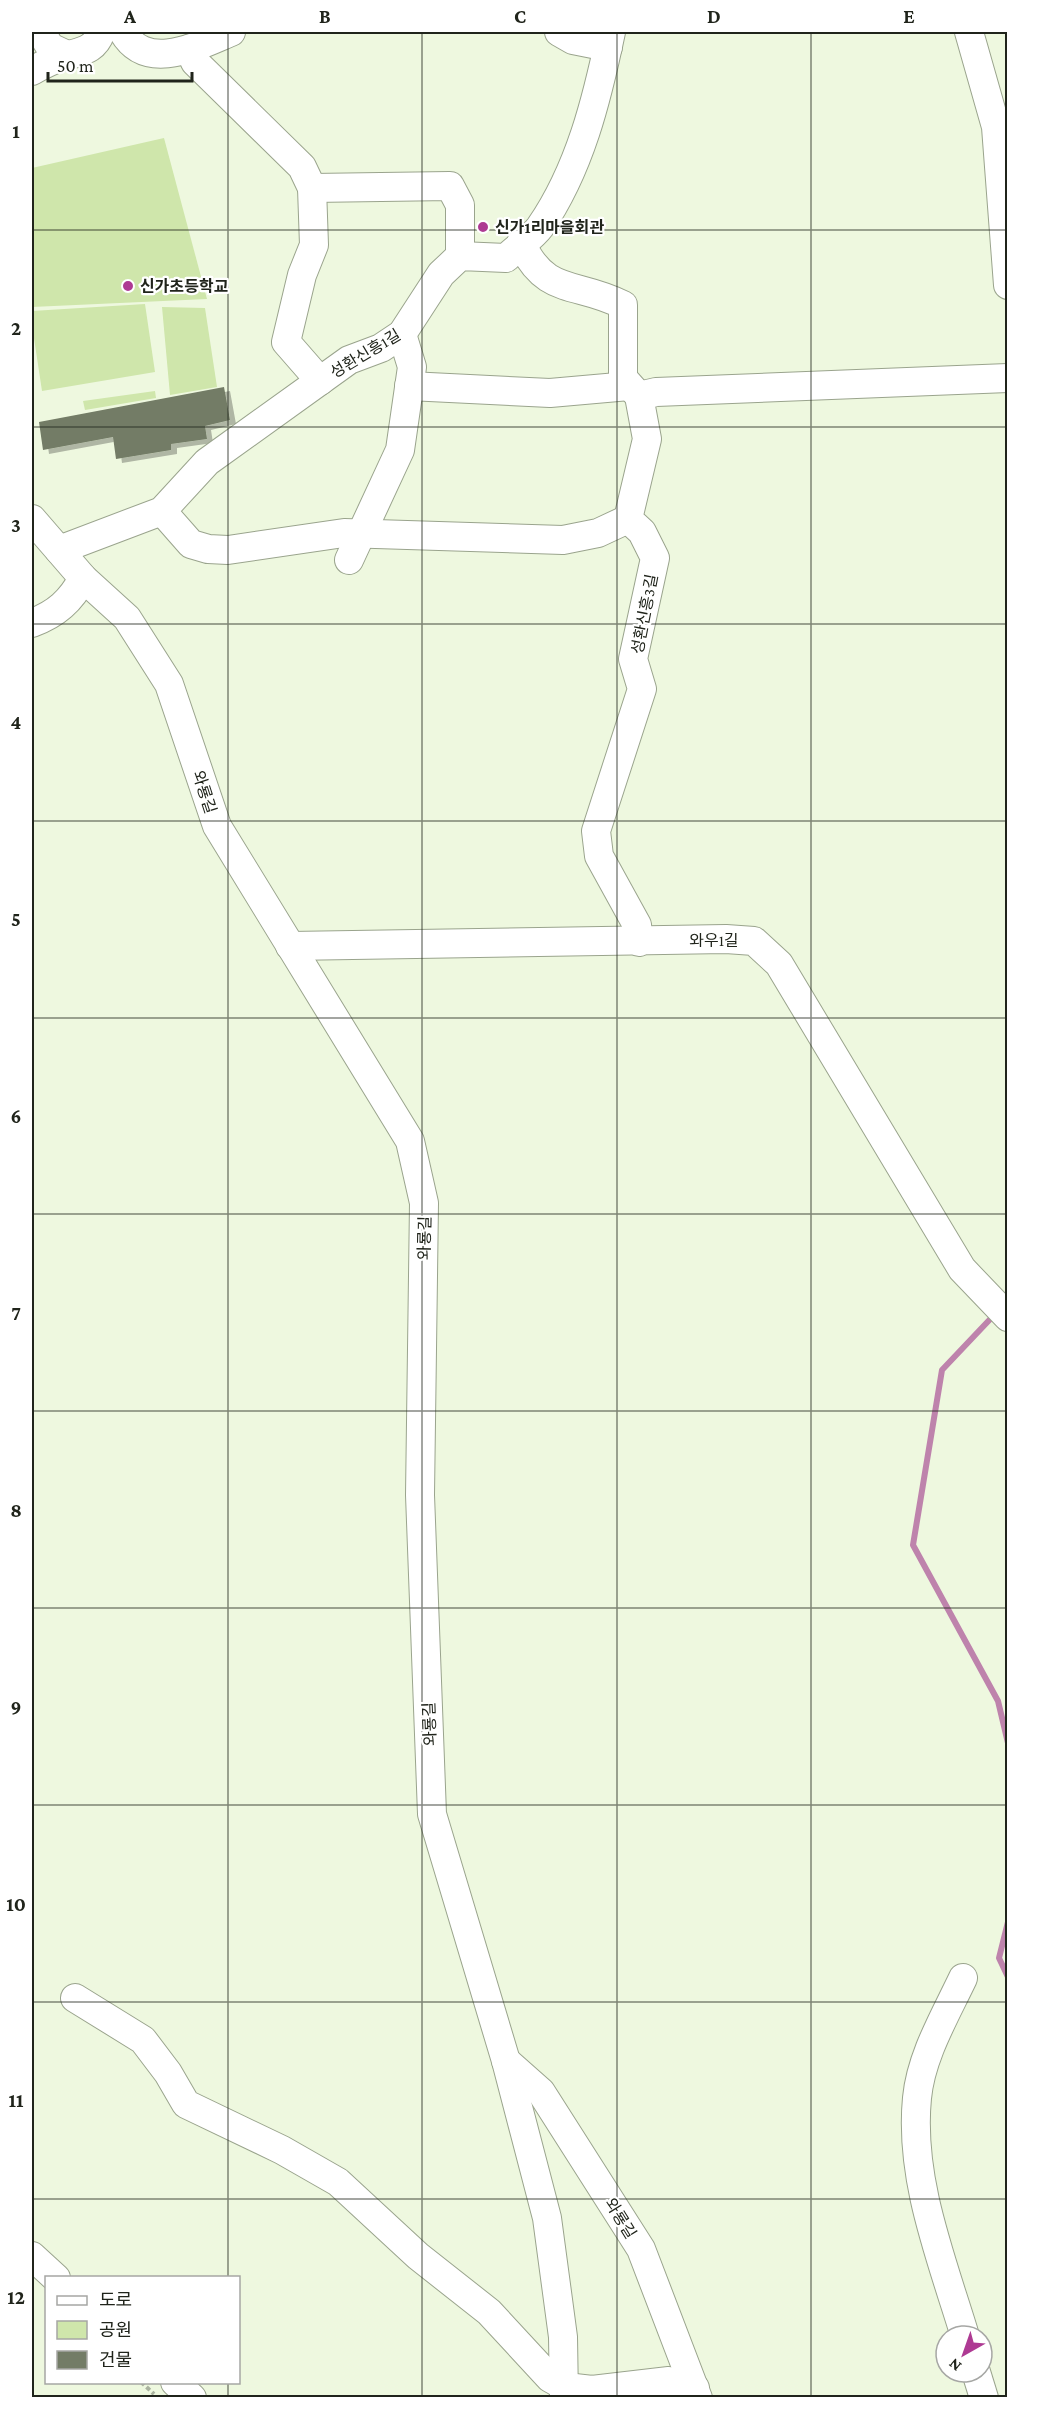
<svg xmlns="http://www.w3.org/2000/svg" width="1039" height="2429" viewBox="0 0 1039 2429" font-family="'Crimson Pro','Noto Sans KR',serif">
<defs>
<filter id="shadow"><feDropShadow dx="6" dy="4" stdDeviation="0" flood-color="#0004"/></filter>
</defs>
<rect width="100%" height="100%" fill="#eef8df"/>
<!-- green -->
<g fill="#cfe6ab">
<polygon points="164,138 207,299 32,307 32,168"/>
<polygon points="145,304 155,372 42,391 32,325 32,311"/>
<polygon points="162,307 205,308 217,387 170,395"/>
<polygon points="155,391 156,398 85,410 83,401"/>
</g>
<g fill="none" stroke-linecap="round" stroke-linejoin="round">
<!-- stream -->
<g stroke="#be83ac" stroke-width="6">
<polyline points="995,1314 942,1370 913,1545 998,1701 1008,1743"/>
<polyline points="1008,1922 999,1958 1008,1977"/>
</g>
</g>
<!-- building -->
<polygon fill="#737c66" filter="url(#shadow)" points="224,387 230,420 205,426 207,439 171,444 171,450 116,459 113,437 43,450 39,422"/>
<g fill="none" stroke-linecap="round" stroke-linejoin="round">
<!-- minor casing -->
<g stroke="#9aa48d" stroke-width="30">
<g id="minor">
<polyline points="41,32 50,47 67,55"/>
<path d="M 123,32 C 147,73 197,46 231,32"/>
<polyline points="559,32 573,40 608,47"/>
<polyline points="969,32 996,127 1008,285"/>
<polyline points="189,49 195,62 302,167 312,188 314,245 302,275 286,342 320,381"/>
<path d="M 32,71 C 42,65 52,60 63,57 C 80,51 94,52 101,32"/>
<polyline points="312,188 450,186 460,205 460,256"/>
<path d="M 521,243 C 546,297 577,281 623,305 L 623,378 L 639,396 L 647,439 L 628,519 L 642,532 L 655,558 L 633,659 L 642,689 L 596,831 L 599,856 L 637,925 L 639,942"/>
<polyline points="409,386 550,393 629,386"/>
<polyline points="639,396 656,392 1008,378"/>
<polyline points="162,511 191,544 208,549 228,550 344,533 563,540 598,533 628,519"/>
<polyline points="32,519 83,578 127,618 169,684 217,826 410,1141 424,1203 420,1495 432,1814 506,2061 547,2218 563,2337 564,2398"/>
<path d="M 59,550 L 162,511 L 207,462 L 349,360 L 381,348 L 402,334 L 441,274 L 460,256 L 506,258 C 516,248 532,238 540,227 C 580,169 597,99 611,32"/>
<polyline points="349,560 400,450 412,367 402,334"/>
<path d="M 32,623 C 56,614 71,601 83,578"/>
<polyline points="290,946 726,939 754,941 779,964 962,1269 1008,1317"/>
<path d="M 963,1978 C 945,2016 921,2056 917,2098 C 909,2179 942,2260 965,2336"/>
<polyline points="75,1998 143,2040 168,2073 186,2104 282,2150 338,2182 418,2256 489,2312 550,2378 566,2387 592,2390 669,2381 695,2388"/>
<polyline points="506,2061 541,2092 641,2249 698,2398"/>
<polyline points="32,2256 56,2278"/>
<polyline points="976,2372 984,2398"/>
<polyline points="175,2382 192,2398"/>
</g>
</g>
<!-- path -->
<polyline stroke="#aab39f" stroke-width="4" stroke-dasharray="4.5 3" stroke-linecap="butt" points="141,2382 154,2394"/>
<!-- minor -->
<use href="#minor" stroke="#fff" stroke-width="28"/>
</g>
<!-- grid -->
<path fill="none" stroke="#20241b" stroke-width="1.5" stroke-opacity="0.55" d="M 228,32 L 228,2278M 422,32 L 422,2398M 617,32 L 617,2398M 811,32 L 811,2398M 32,230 L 1008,230M 32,427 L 1008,427M 32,624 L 1008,624M 32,821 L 1008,821M 32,1018 L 1008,1018M 32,1214 L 1008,1214M 32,1411 L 1008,1411M 32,1608 L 1008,1608M 32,1805 L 1008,1805M 32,2002 L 1008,2002M 32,2199 L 1008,2199M 228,2382 L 228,2398"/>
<!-- markers -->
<g fill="#ae3a93" stroke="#fff" stroke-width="2">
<circle cx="483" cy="227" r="6"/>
<circle cx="128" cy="286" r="6"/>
</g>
<g text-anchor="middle" stroke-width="4.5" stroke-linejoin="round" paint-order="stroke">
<!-- poi labels -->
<g font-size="16" font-weight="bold" fill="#20241b" stroke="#fff" text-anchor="start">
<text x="495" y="233">신가1리마을회관</text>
<text x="140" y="292">신가초등학교</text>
</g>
<!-- street labels -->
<g font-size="16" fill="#20241b" stroke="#fff">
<text transform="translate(365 353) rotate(-31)" y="6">성환신흥1길</text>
<text transform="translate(644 614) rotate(-79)" y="6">성환신흥3길</text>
<text transform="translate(205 792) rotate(72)" y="6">와룡길</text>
<text x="714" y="946">와우1길</text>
<text transform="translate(424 1238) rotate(-89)" y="6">와룡길</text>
<text transform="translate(429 1724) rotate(-92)" y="6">와룡길</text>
<text transform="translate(621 2218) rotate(58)" y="6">와룡길</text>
</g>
</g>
<!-- border -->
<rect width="1039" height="2429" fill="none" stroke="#ffffff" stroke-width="66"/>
<!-- legend -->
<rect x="45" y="2276" width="195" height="108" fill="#ffffff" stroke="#a6a7a4" stroke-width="1.5"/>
<rect x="57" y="2296" width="30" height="9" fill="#ffffff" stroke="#a6a7a4" stroke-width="1.5"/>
<text x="99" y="2306" font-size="18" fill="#20241b">도로</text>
<rect x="57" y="2321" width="30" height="18" fill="#cfe6ab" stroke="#a6a7a4" stroke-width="1.5"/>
<text x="99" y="2336" font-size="18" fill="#20241b">공원</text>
<rect x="57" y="2351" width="30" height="18" fill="#737c66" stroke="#a6a7a4" stroke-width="1.5"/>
<text x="99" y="2366" font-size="18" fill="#20241b">건물</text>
<!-- north arrow -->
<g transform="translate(964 2354) rotate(220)"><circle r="28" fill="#ffffff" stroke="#a6a7a4" stroke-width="1.5"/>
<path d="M0-4.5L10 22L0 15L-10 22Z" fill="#ae3a93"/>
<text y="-9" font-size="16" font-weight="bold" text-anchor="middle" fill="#20241b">N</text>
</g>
<!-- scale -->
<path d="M48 72v9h144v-9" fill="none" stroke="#20241b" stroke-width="3"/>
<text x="57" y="72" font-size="18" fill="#20241b" stroke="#ffffff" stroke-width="4.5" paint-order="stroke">50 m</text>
<rect x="33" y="33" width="973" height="2363" fill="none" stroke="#20241b" stroke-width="2"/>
<g font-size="20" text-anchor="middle" font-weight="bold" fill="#20241b">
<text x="130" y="23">A</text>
<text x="325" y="23">B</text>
<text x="520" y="23">C</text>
<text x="714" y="23">D</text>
<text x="909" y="23">E</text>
<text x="16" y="138">1</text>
<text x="16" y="335">2</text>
<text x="16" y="532">3</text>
<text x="16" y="729">4</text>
<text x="16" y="926">5</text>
<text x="16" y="1123">6</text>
<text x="16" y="1320">7</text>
<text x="16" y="1517">8</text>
<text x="16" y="1714">9</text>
<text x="16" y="1911">10</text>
<text x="16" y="2107">11</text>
<text x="16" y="2304">12</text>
</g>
</svg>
